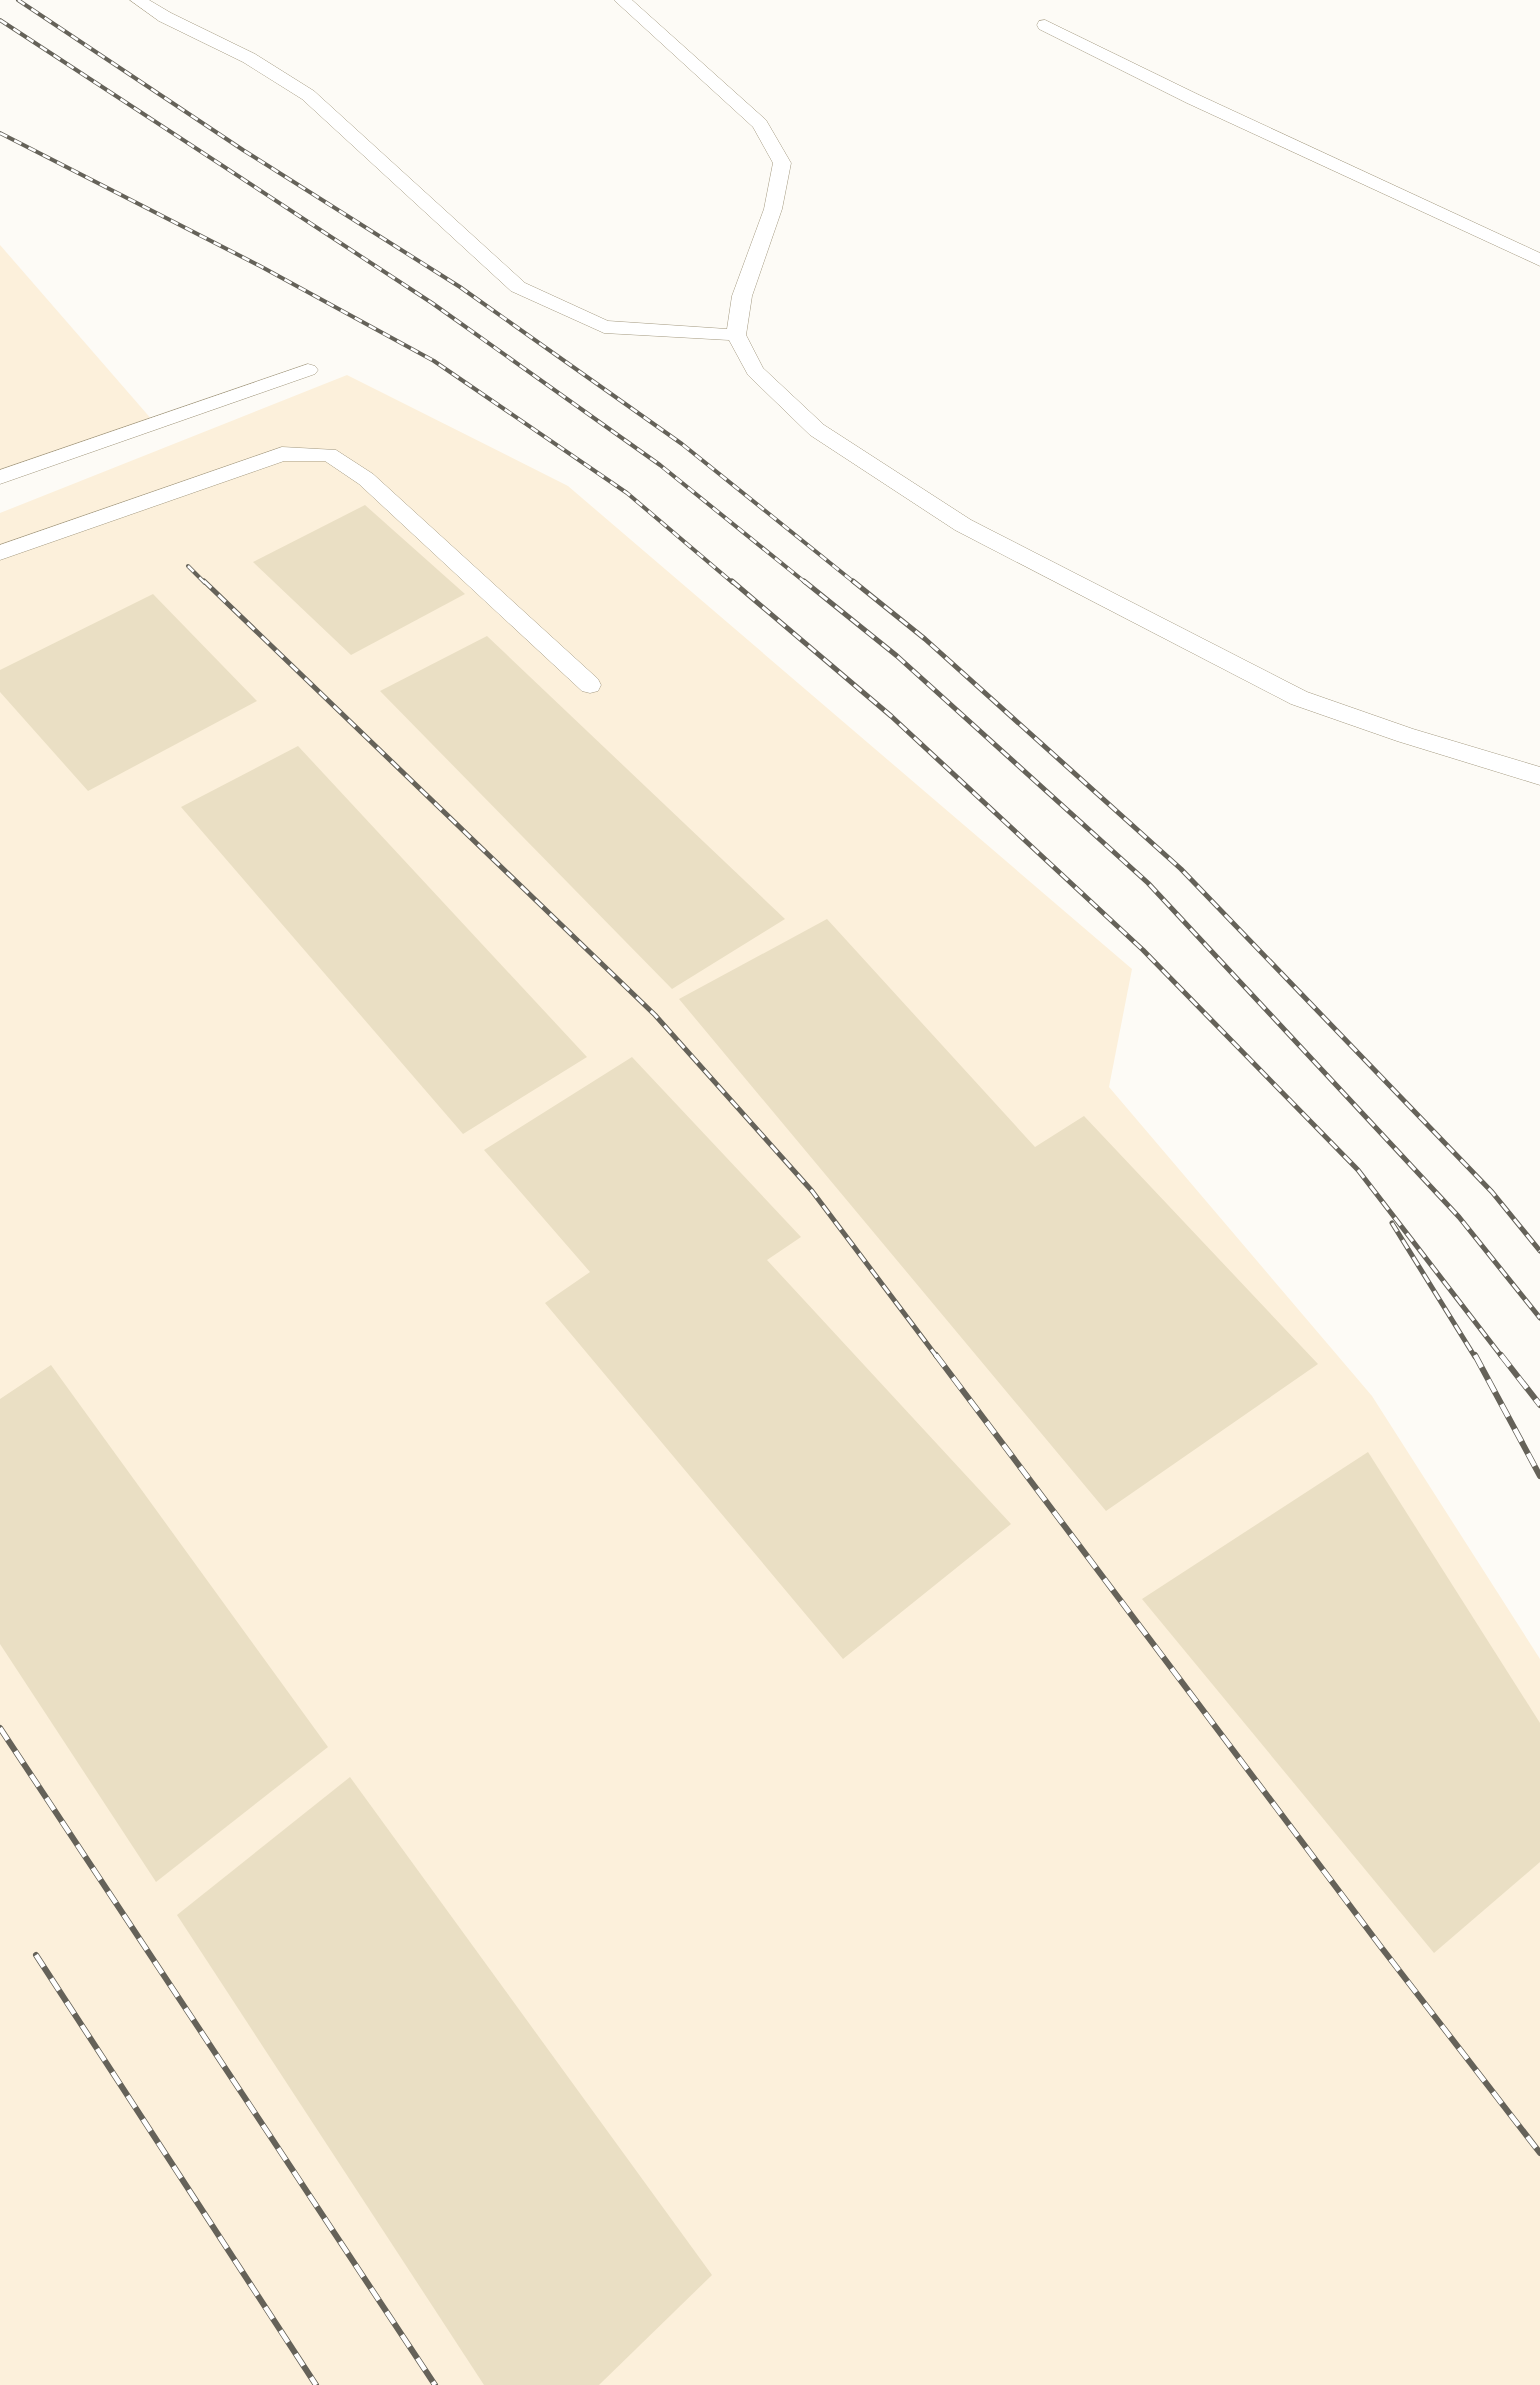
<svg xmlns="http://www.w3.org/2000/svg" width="1540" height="2385" viewBox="0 0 1540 2385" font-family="Montserrat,sans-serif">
<rect width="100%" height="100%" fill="#fdfbf6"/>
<!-- industrial -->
<g fill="#fcf0db">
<polygon points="0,245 153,421 0,478"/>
<polygon points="347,375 568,486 1132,969 1109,1087 1372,1396 1540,1659 1540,2385 0,2385 0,513"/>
</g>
<!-- building -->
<g fill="#eadfc4">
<polygon points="365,505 465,594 351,655 253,562"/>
<polygon points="153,594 257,701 88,791 0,692 0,670"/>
<polygon points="487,636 785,919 672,989 380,691"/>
<polygon points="298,746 587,1057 463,1134 181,807"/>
<polygon points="827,919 1035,1147 1084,1116 1318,1364 1106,1511 679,999"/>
<polygon points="632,1057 801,1237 767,1260 1011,1524 843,1659 545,1303 590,1272 484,1150"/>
<polygon points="51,1365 328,1747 156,1882 0,1644 0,1399"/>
<polygon points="1368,1452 1540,1723 1540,1862 1434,1953 1142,1599"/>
<polygon points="350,1777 712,2275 599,2385 484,2385 177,1915"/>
</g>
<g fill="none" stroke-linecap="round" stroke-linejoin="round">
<!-- minor casing -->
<g stroke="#a49a81" stroke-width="1">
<g id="minor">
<polygon points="130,0 149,0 171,13 255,54 314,91 525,283 608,321 727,329 732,296 764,209 773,163 753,127 614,0 632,0 766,120 791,163 782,209 752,296 746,335 763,368 824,425 971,520 1307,692 1413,729 1540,767 1540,785 1397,741 1291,704 955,530 810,435 748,375 729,340 604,333 511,291 302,99 243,62 159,21"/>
<polygon points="1045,20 1199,95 1540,253 1540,266 1187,103 1039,29 1037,25 1039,21"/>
<polygon points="308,364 315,366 318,370 315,374 0,484 0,470"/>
<polygon points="282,447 336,450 373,474 598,679 601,685 598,691 590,693 582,691 359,484 325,461 284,461 0,560 0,545"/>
</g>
</g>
<!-- minor -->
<use href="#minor" fill="#fff" fill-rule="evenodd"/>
<!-- rail-far2 casing -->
<g stroke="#656259" stroke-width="4">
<g id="rail-far2">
<polyline points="18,0 243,150 460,287 682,444 855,583"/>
<polyline points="0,20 432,303 660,465 806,583"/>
<polyline points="0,133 260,266 434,361 627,493 733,583"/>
<polyline points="188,566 205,583"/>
</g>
</g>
<!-- rail-far1 casing -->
<g stroke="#656259" stroke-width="5">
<g id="rail-far1">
<polyline points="204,581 655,1015 812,1191 937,1357"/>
<polyline points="732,581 891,716 1143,950 1358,1170 1502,1357"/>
<polyline points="804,581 897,656 1148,883 1459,1217 1540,1318"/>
<polyline points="853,581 925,639 1181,869 1492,1192 1540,1251"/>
<polyline points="1392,1223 1475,1357"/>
</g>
</g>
<!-- rail casing -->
<g stroke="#656259" stroke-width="6">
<g id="rail">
<polyline points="936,1355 1381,1947 1540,2153"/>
<polyline points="1475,1355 1540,1476"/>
<polyline points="1501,1355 1540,1405"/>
<polyline points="0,1728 435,2385"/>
<polyline points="36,1955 316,2385"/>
</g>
</g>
<!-- rail-far2 -->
<use href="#rail-far2" stroke="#fff" stroke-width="2.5" stroke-dasharray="8" stroke-linecap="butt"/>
<!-- rail-far1 -->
<use href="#rail-far1" stroke="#fff" stroke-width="3" stroke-dasharray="10" stroke-linecap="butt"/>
<!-- rail -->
<use href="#rail" stroke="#fff" stroke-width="4.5" stroke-dasharray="14" stroke-linecap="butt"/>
</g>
</svg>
